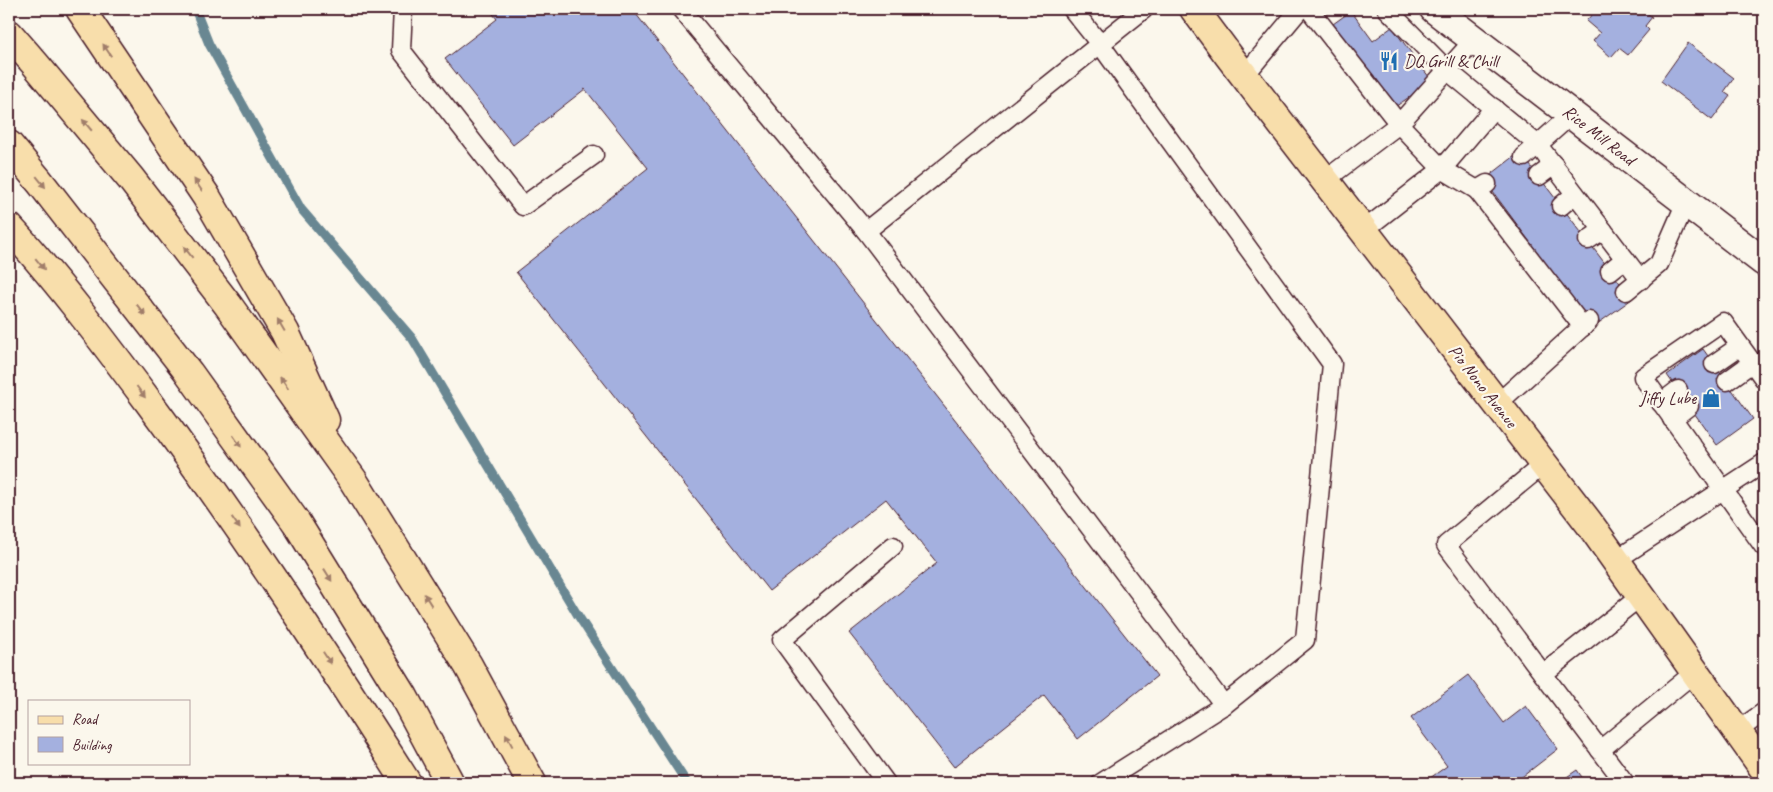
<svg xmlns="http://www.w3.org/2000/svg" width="1773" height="792" viewBox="0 0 1773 792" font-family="Caveat,sans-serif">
<rect width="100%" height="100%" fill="#fbf7ec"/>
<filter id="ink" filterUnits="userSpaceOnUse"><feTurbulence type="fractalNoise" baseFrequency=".02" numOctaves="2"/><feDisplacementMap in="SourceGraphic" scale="10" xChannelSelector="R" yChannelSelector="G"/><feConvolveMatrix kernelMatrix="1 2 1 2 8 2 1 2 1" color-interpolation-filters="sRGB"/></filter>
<g filter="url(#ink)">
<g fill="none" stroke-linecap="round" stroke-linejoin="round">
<!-- stream -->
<polyline stroke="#698792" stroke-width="9" points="195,9 209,44 301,209 412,338 577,614 687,783"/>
</g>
<!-- building -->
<g fill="#a4b0df" stroke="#4a1f2b">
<polygon points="489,9 632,9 1157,676 1078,739 1044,695 954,767 849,633 937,563 886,499 769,591 516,272 648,168 585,89 513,145 445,59 497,19"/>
<polygon points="1597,9 1642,9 1652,17 1645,26 1649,30 1628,55 1619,48 1611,57 1593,41 1600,33 1586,21"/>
<polygon points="1351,11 1373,41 1392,27 1432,81 1395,107 1333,24"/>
<polygon points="1688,43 1734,78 1724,92 1730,96 1712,120 1661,81"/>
<polygon points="1520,152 1632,299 1593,327 1484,180"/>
<polygon points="1703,349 1753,419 1717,445 1667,375"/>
<polygon points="1468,675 1504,723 1526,706 1558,749 1514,783 1423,783 1447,766 1411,718"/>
<polygon points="1577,770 1586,783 1558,783"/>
</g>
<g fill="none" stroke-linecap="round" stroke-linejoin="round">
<!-- lane casing -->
<g stroke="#4a1f2b" stroke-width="21">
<g id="lane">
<polyline points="403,9 401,50 523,206 594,155"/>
<polyline points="681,9 866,231 1224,705 1101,783"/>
<polyline points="1072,9 1100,44 1332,364 1305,640 1224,705"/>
<polyline points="1309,9 1399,124 1474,40"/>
<polyline points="1387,9 1448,71 1538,145 1641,280"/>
<polyline points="1244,76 1300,9"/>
<polyline points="1524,157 1572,114"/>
<polyline points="1539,176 1554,165"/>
<polyline points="1325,180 1399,124 1442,169 1494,108"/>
<polyline points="1487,184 1477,190 1583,327"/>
<polyline points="1561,206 1575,194"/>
<polyline points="1364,230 1442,169 1477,190"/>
<polyline points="866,231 1144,9"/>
<polyline points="1588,240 1603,230"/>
<polyline points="1610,271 1625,259"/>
<polyline points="1626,291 1659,264 1686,202"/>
<polyline points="1714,364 1740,346"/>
<polyline points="1764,379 1723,322 1643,377 1764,547"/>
<polyline points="1727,381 1752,363"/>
<polyline points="1661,403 1678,390"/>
<polyline points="1497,404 1589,321"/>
<polyline points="1672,419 1689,406"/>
<polyline points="1544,464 1446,545 1625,783"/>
<polyline points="1616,560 1764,463"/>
<polyline points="1543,674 1641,596"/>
<polyline points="1737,731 1764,712"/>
<polyline points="1600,750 1695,672"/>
<polyline points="886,783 782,640 893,546"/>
</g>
</g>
<!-- street casing -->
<g stroke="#4a1f2b" stroke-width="31">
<polyline id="street" points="1434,9 1764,262"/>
</g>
<!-- primary casing -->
<g stroke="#4a1f2b" stroke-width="31">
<polyline id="primary" points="1194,9 1229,56 1589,523 1764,769"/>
</g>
<!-- highway casing -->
<g stroke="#4a1f2b" stroke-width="31">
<g id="highway">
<polyline points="80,9 206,196 285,332 325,420"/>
<polyline points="9,34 36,65 131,179 228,305 353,480 468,665 532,783"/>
<polyline points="9,145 40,182 189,373 296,522 404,697 450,783"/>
<path d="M 9,227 C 59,282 104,342 148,401 C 240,525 324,653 407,783"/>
</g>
</g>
<!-- lane -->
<use href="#lane" stroke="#fbf7ec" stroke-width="18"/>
<!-- street -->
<use href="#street" stroke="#fbf7ec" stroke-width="28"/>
<!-- primary -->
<use href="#primary" stroke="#f8deab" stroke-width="28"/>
<!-- highway -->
<use href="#highway" stroke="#f8deab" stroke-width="28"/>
</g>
<!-- one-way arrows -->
<defs><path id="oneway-solid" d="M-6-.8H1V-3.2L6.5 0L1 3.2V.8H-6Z" transform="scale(1.25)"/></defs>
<g fill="#a17e6b">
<use href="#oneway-solid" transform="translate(107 50) rotate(-124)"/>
<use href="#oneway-solid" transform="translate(87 125) rotate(-130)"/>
<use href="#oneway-solid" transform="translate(41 182) rotate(51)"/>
<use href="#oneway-solid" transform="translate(198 185) rotate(-124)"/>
<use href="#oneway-solid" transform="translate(188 252) rotate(-128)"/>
<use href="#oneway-solid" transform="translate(40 264) rotate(51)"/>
<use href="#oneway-solid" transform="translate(141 310) rotate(52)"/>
<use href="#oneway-solid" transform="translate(281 325) rotate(-120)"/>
<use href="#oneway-solid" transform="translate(284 383) rotate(-125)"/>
<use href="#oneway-solid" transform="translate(141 392) rotate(53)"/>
<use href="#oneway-solid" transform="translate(237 441) rotate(55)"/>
<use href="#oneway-solid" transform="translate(236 523) rotate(55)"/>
<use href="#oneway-solid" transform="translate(328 575) rotate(58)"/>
<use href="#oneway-solid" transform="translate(428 600) rotate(-122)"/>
<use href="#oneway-solid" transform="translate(327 658) rotate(57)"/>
<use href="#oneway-solid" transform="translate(509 740) rotate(-118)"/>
</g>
</g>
<!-- icons -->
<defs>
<g id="restaurant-bare" transform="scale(1.5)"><path d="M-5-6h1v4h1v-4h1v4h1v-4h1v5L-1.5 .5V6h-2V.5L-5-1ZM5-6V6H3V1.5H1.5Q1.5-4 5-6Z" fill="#1f6fb2" stroke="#fbf7ec" stroke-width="2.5" paint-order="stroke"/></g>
<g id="shop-bare" transform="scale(1.5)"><path d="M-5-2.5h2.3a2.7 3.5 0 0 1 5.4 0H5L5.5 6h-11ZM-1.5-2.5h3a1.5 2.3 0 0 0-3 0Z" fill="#1f6fb2" stroke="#fbf7ec" stroke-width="2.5" paint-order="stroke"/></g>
</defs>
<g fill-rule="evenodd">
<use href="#restaurant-bare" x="1389" y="61"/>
<use href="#shop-bare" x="1711" y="398"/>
</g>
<g text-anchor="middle" stroke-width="4.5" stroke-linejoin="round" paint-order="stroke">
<!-- poi labels -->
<g font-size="18" fill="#4a1f2b" stroke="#fbf7ec" text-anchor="start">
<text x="1404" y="67">DQ Grill &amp; Chill</text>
<text x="1696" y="404" text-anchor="end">Jiffy Lube</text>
</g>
<!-- street labels -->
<g font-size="18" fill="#4a1f2b" stroke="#fbf7ec">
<text transform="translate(1599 135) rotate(38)" y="6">Rice Mill Road</text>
<text transform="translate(1483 386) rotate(52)" y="6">Pio Nono Avenue</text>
</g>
</g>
<!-- margin -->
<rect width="1773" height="792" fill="none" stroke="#fbf7ec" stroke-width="30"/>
<rect x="15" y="15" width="1743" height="762" fill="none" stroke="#4a1f2b" stroke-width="2" filter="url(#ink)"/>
<!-- legend -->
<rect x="28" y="700" width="162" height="65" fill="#fbf7ec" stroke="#b4a19f"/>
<rect x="38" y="716" width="25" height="8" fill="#f8deab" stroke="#b4a19f"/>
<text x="72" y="724" font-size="15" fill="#4a1f2b">Road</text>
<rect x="38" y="737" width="25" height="15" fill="#a4b0df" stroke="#b4a19f"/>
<text x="72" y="750" font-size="15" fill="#4a1f2b">Building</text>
</svg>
